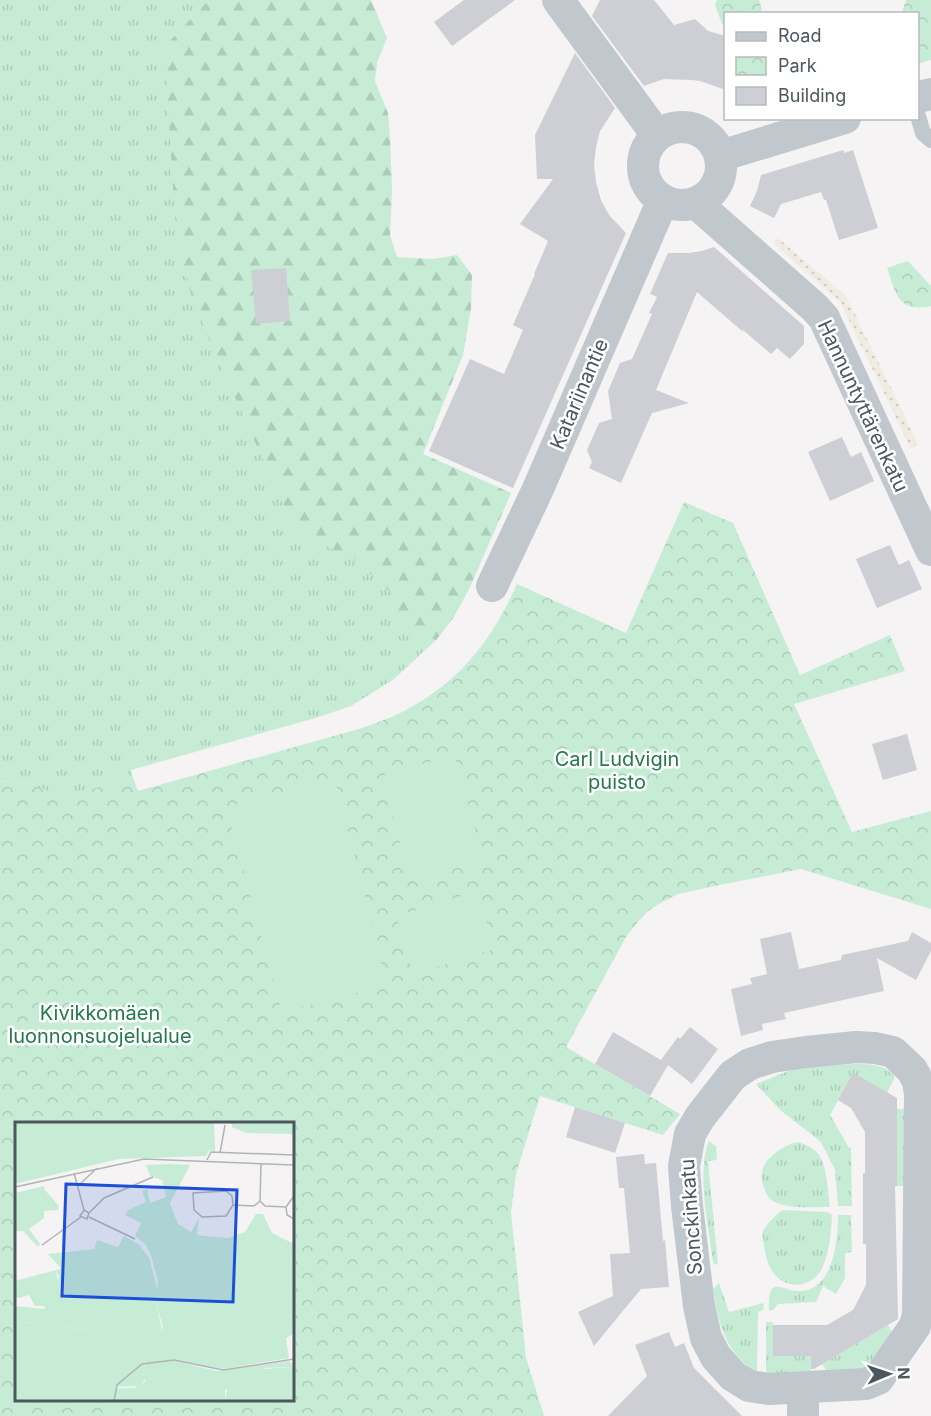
<svg xmlns="http://www.w3.org/2000/svg" width="931" height="1416" viewBox="0 0 931 1416" font-family="Inter,sans-serif">
<defs>
<pattern id="grass-tufts" width="24" height="20" patternUnits="userSpaceOnUse" patternTransform="scale(1.5)"><rect width="24" height="20" fill="#c7ecd5"/><path d="M3 7l-1-3M5 7V3M7 7l1-3M15 17l-1-3M17 17v-4M19 17l1-3" fill="none" stroke="#adccb9"/></pattern>
<pattern id="forest-firs" width="22" height="20" patternUnits="userSpaceOnUse" patternTransform="scale(1.5)"><rect width="22" height="20" fill="#c7ecd5"/><path d="M5 1l3.5 6h-7zM16 11l3.5 6h-7z" fill="#adccb9"/></pattern>
<pattern id="sand-dots" width="8" height="8" patternUnits="userSpaceOnUse" patternTransform="scale(1.5)"><rect width="8" height="8" fill="#f0ece3"/><path d="M2 2h.1M6 6h.1" fill="none" stroke="#cfccc5" stroke-width="1.8" stroke-linecap="round"/></pattern>
<pattern id="park-crowns" width="20" height="18" patternUnits="userSpaceOnUse" patternTransform="scale(1.5)"><rect width="20" height="18" fill="#c7ecd5"/><path d="M2 6a3 3 0 1 1 6 0M12 15a3 3 0 1 1 6 0" fill="none" stroke="#adccb9"/></pattern>
</defs>
<rect width="100%" height="100%" fill="#f5f3f3"/>
<!-- grass -->
<g fill="url(#grass-tufts)">
<polygon points="0,0 214,0 349,422 511,493 469,589 453,618 436,640 394,679 351,706 319,717 131,770 133,778 62,798 31,784 0,781"/>
<path d="M 850,1064 C 866,1064 885,1063 895,1077 L 887,1093 L 853,1074 L 830,1115 L 849,1148 L 851,1147 L 852,1206 L 838,1206 L 835,1170 L 821,1142 L 780,1110 L 756,1084 L 796,1068 Z"/>
<polygon points="896,1109 908,1109 909,1186 897,1186"/>
<path d="M 709,1141 L 716,1146 L 717,1160 L 708,1161 L 718,1265 L 713,1263 C 709,1228 696,1173 709,1141 Z"/>
<path d="M 799,1142 C 806,1145 814,1148 819,1155 C 827,1166 828,1193 830,1207 C 814,1207 783,1210 770,1199 C 767,1196 765,1192 764,1187 C 762,1183 761,1178 762,1173 C 763,1158 785,1144 799,1142 Z"/>
<path d="M 782,1210 L 827,1212 L 832,1215 C 831,1232 830,1250 823,1266 C 813,1290 783,1291 771,1269 C 765,1259 764,1244 762,1232 L 770,1221 Z"/>
<path d="M 838,1215 L 851,1215 L 852,1252 L 845,1253 L 845,1278 L 836,1294 L 823,1286 L 816,1302 L 778,1304 L 773,1310 L 769,1311 C 769,1304 768,1292 773,1288 C 779,1284 789,1291 796,1291 C 833,1294 838,1242 838,1215 Z"/>
<path d="M 719,1283 L 729,1312 L 764,1303 L 763,1310 L 758,1312 L 757,1373 C 726,1354 718,1323 713,1289 Z"/>
<polygon points="766,1322 773,1322 773,1356 811,1356 811,1370 808,1376 772,1376 766,1371"/>
<polygon points="888,1325 894,1335 870,1365 859,1373 830,1376 822,1364"/>
</g>
<!-- forest -->
<polygon fill="url(#forest-firs)" points="209,0 371,0 387,38 377,63 375,81 388,113 390,137 392,190 390,235 397,257 432,259 457,255 472,275 471,309 463,355 423,454 511,493 469,589 453,618 436,640 401,625 391,593 353,557 322,545 291,522 211,344 192,298 176,232 164,47"/>
<!-- sand -->
<polygon fill="url(#sand-dots)" points="778,238 846,296 896,398 918,445 910,448 889,403 840,302 773,243"/>
<!-- park -->
<g fill="url(#park-crowns)" fill-rule="evenodd">
<polygon points="717,0 759,0 762,11 754,13 726,14 725,23 722,24 715,5"/>
<polygon points="906,0 931,0 931,60 918,64 918,14 902,13"/>
<path d="M 908,261 L 931,286 L 931,306 C 898,313 896,294 887,268 Z"/>
<path d="M 684,502 L 733,523 L 800,675 L 890,635 L 905,671 L 794,704 L 852,832 L 931,811 L 931,909 L 801,869 L 715,886 L 678,894 L 657,905 L 647,912 L 636,924 L 626,937 L 566,1047 L 680,1114 L 663,1135 L 540,1096 L 516,1174 L 511,1212 L 526,1358 L 544,1416 L 0,1416 L 0,781 L 31,784 L 62,797 L 133,778 L 138,791 L 362,728 C 379,722 397,716 413,706 C 463,678 494,636 517,584 L 626,633 ZM 16,1124 L 292,1124 L 292,1400 L 16,1400 Z"/>
</g>
<!-- pitch -->
<g fill="#c7ecd5">
<polygon points="454,755 484,860 411,881 381,776"/>
<polygon points="335,779 387,985 282,1013 226,807"/>
<polygon points="477,891 495,949 413,974 396,916"/>
</g>
<!-- building -->
<g fill="#cdcfd4">
<polygon points="464,0 515,0 452,46 434,22"/>
<polygon points="600,0 654,0 674,25 695,19 708,31 726,36 726,90 700,81 692,80 664,79 644,86 592,16"/>
<polygon points="575,53 615,108 600,131 596,147 594,165 596,182 601,200 609,215 626,233 513,488 429,451 470,359 504,374 523,330 513,325 535,274 534,274 548,241 520,224 553,179 537,179 535,135"/>
<polygon points="843,150 844,153 853,150 878,228 839,240 826,200 824,200 821,192 781,204 774,218 750,206 757,191 761,175"/>
<polygon points="714,247 804,326 804,344 790,359 777,348 771,354 743,330 742,331 697,292 656,390 689,403 652,413 621,483 589,468 592,462 587,450 599,423 612,419 608,391 620,363 632,359 652,314 649,313 657,297 650,294 668,253 689,253 702,251"/>
<polygon points="286,268 290,321 256,324 251,270"/>
<polygon points="842,437 851,457 861,452 874,481 830,501 808,452"/>
<polygon points="890,545 899,565 909,560 922,589 877,608 856,559"/>
<polygon points="907,734 917,770 883,780 872,744"/>
<polygon points="791,932 799,969 841,960 842,955 908,941 912,932 931,943 931,951 916,980 877,958 884,991 784,1013 786,1019 762,1024 763,1030 741,1036 731,989 752,984 750,978 767,974 760,939"/>
<polygon points="690,1027 718,1049 692,1084 668,1065 650,1096 595,1064 613,1032 661,1060 678,1037 680,1039"/>
<polygon points="853,1073 897,1098 897,1186 895,1186 898,1319 814,1369 811,1369 811,1356 773,1356 773,1325 827,1325 853,1310 866,1285 866,1244 863,1244 863,1174 865,1173 865,1132 851,1108 838,1100"/>
<polygon points="575,1107 625,1123 615,1153 566,1137"/>
<polygon points="644,1154 645,1164 656,1163 663,1241 665,1240 669,1287 641,1289 594,1346 578,1312 613,1296 610,1254 630,1253 624,1188 619,1188 616,1157"/>
<polygon points="669,1332 675,1347 684,1343 694,1368 742,1416 608,1416 647,1376 635,1345"/>
</g>
<g fill="none" stroke-linecap="round" stroke-linejoin="round">
<!-- service -->
<polyline stroke="#c0c7cd" stroke-width="16" points="918,116 923,133 931,140"/>
<!-- minor -->
<g stroke="#c0c7cd" stroke-width="32">
<polyline points="558,0 657,135"/>
<polyline points="918,97 931,94"/>
<circle cx="682" cy="166" r="39"/>
<polyline points="720,156 845,118"/>
<polyline points="696,203 815,308 824,318 931,550"/>
<polyline points="492,586 538,489 663,200"/>
<polygon points="856,1047 875,1048 893,1052 912,1070 918,1081 920,1094 918,1315 915,1326 878,1379 866,1384 770,1389 762,1388 749,1386 733,1376 716,1357 706,1338 699,1306 687,1206 684,1166 690,1134 700,1117 733,1075 750,1064 772,1057 806,1052"/>
<polyline points="803,1416 803,1388"/>
</g>
</g>
<g text-anchor="middle" stroke-width="5" stroke-linejoin="round" paint-order="stroke">
<!-- street labels -->
<g font-size="20" fill="#4c565e" stroke="#fff">
<text transform="translate(579 394) rotate(-67)" y="7">Katariinantie</text>
<text transform="translate(863 406) rotate(65)" y="7">Hannuntyttärenkatu</text>
<text transform="translate(691 1217) rotate(-94)" y="7">Sonckinkatu</text>
</g>
<!-- park labels -->
<g font-size="20" fill="#227a4c" stroke="#fff">
<text x="617" y="766">Carl Ludvigin<tspan x="617" dy="23">puisto</tspan></text>
<text x="100" y="1020">Kivikkomäen<tspan x="100" dy="23">luonnonsuojelualue</tspan></text>
</g>
</g>
<!-- overview -->
<g transform="translate(15 1122)">
<rect width="279" height="279" fill="#f5f3f3"/>
<path d="M 109,114 L 123,122 L 134,135 L 143,170 L 141,181 L 147,208 L 168,241 L 202,249 L 274,239 L 279,245 L 249,246 L 210,268 L 210,279 L 0,279 L 0,269 L 119,266 L 130,260 L 130,242 L 104,212 L 48,205 L 36,171 L 44,155 L 41,148 L 99,134 ZM 0,184 L 30,187 L 35,203 L 0,199 Z" fill="#c7ecd5"/>
<path d="M 0,0 L 199,0 L 200,29 L 194,28 L 191,34 L 104,37 L 0,62 ZM 216,0 L 279,0 L 279,12 L 232,11 L 217,5 ZM 29,67 L 44,84 L 43,88 L 29,89 L 22,68 ZM 109,114 L 126,124 L 124,128 L 111,141 L 84,152 L 53,154 L 33,132 L 79,127 L 82,118 L 103,125 ZM 41,148 L 43,161 L 36,171 L 48,205 L 104,212 L 125,225 L 132,254 L 125,264 L 0,269 L 0,199 L 35,203 L 29,184 L 20,184 L 14,173 L 0,177 L 0,159 Z" fill="#c7ecd5"/>
<path d="M 153,42 L 175,43 L 155,81 L 163,102 L 176,110 L 184,96 L 182,113 L 213,116 L 230,110 L 241,92 L 248,92 L 257,111 L 279,122 L 279,212 L 271,216 L 274,236 L 208,247 L 149,237 L 145,217 L 148,205 L 141,181 L 143,160 L 136,133 L 130,122 L 120,114 L 126,101 L 110,93 L 113,88 L 131,80 L 127,69 L 132,67 L 135,81 L 151,75 L 147,58 L 135,54 L 131,43 ZM 29,64 L 29,96 L 14,107 L 25,122 L 23,125 L 8,109 L 0,109 L 0,71 ZM 18,215 L 100,216 L 124,243 L 104,260 L 99,279 L 0,279 L 0,217 ZM 279,245 L 279,279 L 210,279 L 213,262 L 230,248 Z" fill="#c7ecd5"/>
<path d="M 167,131 L 170,144 L 145,150 L 142,137 Z" fill="#c7ecd5"/>
<path fill="none" stroke="#b1b4b7" stroke-width="1.5" d="M 205,31 L 210,3M 192,38 L 196,30 L 279,33M 59,51 L 69,88 L 65,94 L 72,97 L 74,91 L 69,88M 63,64 L 82,46M 0,65 L 129,37 L 279,43M 279,74 L 271,85 L 272,93 L 279,97M 245,79 L 246,42M 245,79 L 250,84 L 271,85M 218,83 L 211,94 L 187,95 L 179,88 L 178,71 L 211,69 L 217,74 L 218,83 L 239,84 L 245,79M 74,91 L 89,76 L 138,55M 74,95 L 120,117M 27,123 L 66,95M 99,279 L 102,263 L 127,242 L 159,238 L 208,248 L 279,237"/>
<path fill="#1d4ed8" fill-opacity="0.15" stroke="#1d4ed8" stroke-width="3" d="M 51,62 L 222,68 L 218,180 L 47,174 Z"/>
<rect width="279" height="279" fill="none" stroke="#4c565e" stroke-width="3"/>
</g>
<!-- legend -->
<rect x="724" y="12" width="195" height="108" fill="#ffffff" stroke="#b7bbbf" stroke-width="1.5"/>
<rect x="736" y="32" width="30" height="9" fill="#c0c7cd" stroke="#b7bbbf" stroke-width="1.5"/>
<text x="778" y="42" font-size="18" fill="#4c565e">Road</text>
<rect x="736" y="57" width="30" height="18" fill="url(#park-crowns)" stroke="#b7bbbf" stroke-width="1.5"/>
<text x="778" y="72" font-size="18" fill="#4c565e">Park</text>
<rect x="736" y="87" width="30" height="18" fill="#cdcfd4" stroke="#b7bbbf" stroke-width="1.5"/>
<text x="778" y="102" font-size="18" fill="#4c565e">Building</text>
<!-- north arrow -->
<g transform="translate(889 1374) rotate(88)" stroke="#ffffff" stroke-width="4.5" paint-order="stroke">
<path d="M0-4.5L10 22L0 15L-10 22Z" fill="#4c565e"/>
<text y="-9" font-size="16" font-weight="bold" text-anchor="middle" fill="#4c565e">N</text>
</g>
</svg>
